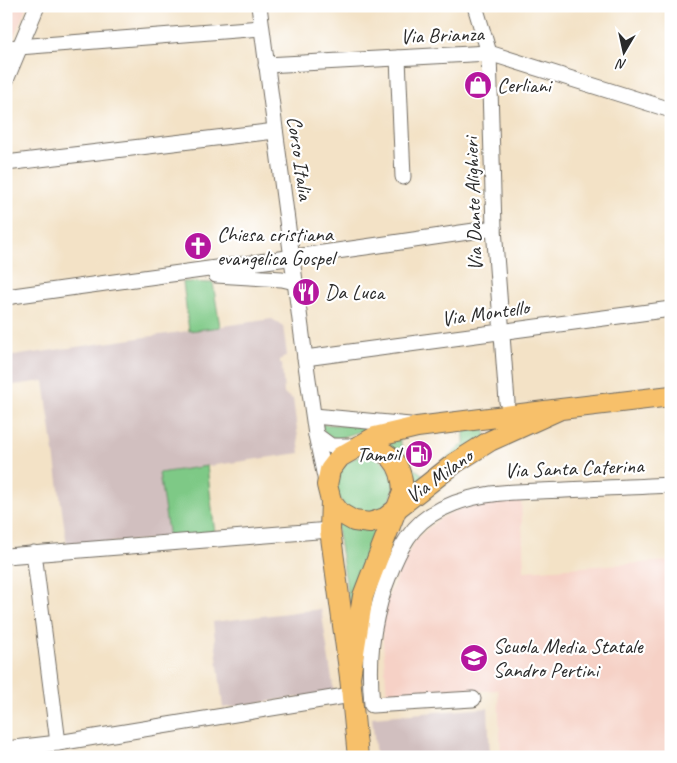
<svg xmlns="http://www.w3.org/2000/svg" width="677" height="763" viewBox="0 0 677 763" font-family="Caveat,sans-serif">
<rect width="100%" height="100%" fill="#fff"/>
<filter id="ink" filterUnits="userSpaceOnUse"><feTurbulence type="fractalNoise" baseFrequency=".02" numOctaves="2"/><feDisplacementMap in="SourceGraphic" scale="10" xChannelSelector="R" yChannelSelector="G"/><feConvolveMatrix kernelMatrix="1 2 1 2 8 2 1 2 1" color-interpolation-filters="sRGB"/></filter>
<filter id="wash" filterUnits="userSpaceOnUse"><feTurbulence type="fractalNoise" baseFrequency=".0096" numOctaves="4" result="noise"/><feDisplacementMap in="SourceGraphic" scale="20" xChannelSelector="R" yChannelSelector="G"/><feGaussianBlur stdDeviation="1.12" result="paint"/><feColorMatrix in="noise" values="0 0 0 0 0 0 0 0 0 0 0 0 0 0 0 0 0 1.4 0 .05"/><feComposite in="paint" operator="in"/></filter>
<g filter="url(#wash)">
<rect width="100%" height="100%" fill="#f3e2c6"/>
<!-- built -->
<g fill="#f6d1c6">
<polygon points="6,6 27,6 12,41 6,42"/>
<polygon points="521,499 524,571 669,561 671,757 501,757 498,690 387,697 382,628 386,602 404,560 416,539 438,520 461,508 486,502"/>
</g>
<!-- industrial -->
<g fill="#d1bfbf">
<polygon points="272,319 283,326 287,355 280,360 280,364 282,364 284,394 293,399 300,453 160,473 169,538 67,546 44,381 6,386 6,357"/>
<polygon points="321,609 334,692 223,708 213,622"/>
<polygon points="488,708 490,757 376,757 372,717"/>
</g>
<!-- green -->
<g fill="#7ec986" stroke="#547a58">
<polygon points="183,282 213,283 220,327 189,331"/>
<polygon points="320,424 374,427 336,439 326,434"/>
<polygon points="484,425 486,437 437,466 464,444 464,430"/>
<polygon points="399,437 407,464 424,475 414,491 381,442"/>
<circle cx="365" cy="485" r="29"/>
<polygon points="207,466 215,534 169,538 159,473"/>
<polygon points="335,515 384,524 352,619"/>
</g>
</g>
<g filter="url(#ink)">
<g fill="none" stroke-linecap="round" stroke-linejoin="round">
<!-- minor casing -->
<g stroke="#716b61" stroke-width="17">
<g id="minor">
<polyline points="259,6 305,358 316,435 326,482"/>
<polyline points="475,6 489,53 494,228 507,402"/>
<polyline points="6,48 261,28"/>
<polyline points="398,58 403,177"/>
<polyline points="266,65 489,53 671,110"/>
<polyline points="6,80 37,6"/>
<polyline points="6,163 275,131"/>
<polyline points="216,275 282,279 295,282"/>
<path d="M 6,297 C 169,274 332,253 494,228"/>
<polyline points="305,358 671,309"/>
<polyline points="314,416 410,425"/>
<polyline points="316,435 331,446 358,446"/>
<polyline points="34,553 58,743"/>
<polyline points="6,556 330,530"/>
<path d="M 473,699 L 372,705 C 368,661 371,628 385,586 C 394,561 406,531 429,516 C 470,489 518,492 565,490 C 600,488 635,487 671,485"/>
<polyline points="6,749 58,743 351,695"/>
</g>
</g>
<!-- major casing -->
<g stroke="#716b61" stroke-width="22">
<g id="major">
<polyline points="561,409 490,441 455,463 385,518 370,523 354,521 340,513 331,501 327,485 330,470 340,457 375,437 417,427 561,409 671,396"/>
<polyline points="331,501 330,530 350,677 358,757"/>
<path d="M 350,677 L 363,596 L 403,492 C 402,462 389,448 358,446"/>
</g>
</g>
<!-- minor -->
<use href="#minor" stroke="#fff" stroke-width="15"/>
<!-- major -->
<use href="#major" stroke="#f7c06b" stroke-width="20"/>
</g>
</g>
<!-- icons -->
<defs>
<g id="shop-disc" transform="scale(1.4375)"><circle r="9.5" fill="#b5179e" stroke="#fff"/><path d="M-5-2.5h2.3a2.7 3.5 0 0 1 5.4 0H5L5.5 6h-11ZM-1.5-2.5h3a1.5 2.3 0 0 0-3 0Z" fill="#fff"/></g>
<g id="church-disc" transform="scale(1.4375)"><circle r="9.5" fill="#b5179e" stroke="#fff"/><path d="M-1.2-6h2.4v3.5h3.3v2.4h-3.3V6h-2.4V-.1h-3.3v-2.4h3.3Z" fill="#fff"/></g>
<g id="restaurant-disc" transform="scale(1.4375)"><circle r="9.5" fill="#b5179e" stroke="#fff"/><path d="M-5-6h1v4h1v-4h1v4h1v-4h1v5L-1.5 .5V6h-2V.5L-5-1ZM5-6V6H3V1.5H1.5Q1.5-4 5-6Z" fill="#fff"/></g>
<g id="fuel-disc" transform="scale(1.4375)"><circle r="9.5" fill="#b5179e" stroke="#fff"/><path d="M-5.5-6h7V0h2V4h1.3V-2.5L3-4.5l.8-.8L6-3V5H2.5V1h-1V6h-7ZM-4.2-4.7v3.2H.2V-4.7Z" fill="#fff"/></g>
<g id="school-disc" transform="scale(1.4375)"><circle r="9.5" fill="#b5179e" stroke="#fff"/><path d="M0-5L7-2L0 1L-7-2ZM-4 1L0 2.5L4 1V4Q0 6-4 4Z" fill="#fff"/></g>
</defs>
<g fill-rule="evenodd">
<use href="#shop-disc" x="478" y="85"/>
<use href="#church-disc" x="198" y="246"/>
<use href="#restaurant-disc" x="306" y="292"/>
<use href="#fuel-disc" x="419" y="454"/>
<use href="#school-disc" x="474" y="658"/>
</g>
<g text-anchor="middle" stroke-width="4.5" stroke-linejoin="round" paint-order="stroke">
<!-- street labels -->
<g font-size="21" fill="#2b2b2b" stroke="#fff">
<text transform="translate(442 35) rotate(-2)" y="7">Via Brianza</text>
<text transform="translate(300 158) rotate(82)" y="7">Corso Italia</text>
<text transform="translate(473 204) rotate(-92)" y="7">Via Dante Alighieri</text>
<text transform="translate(485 313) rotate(-8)" y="7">Via Montello</text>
<text transform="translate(574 468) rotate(-2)" y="7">Via Santa Caterina</text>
<text transform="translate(439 476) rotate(-36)" y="7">Via Milano</text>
</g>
<!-- poi labels -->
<g font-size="21" fill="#2b2b2b" stroke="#fff" text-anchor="start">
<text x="497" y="92">Cerliani</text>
<text x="217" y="241">Chiesa cristiana<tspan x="217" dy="24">evangelica Gospel</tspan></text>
<text x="325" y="299">Da Luca</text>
<text x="400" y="461" text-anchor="end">Tamoil</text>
<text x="493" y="653">Scuola Media Statale<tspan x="493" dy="24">Sandro Pertini</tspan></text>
</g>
</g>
<!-- margin -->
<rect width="677" height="763" fill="none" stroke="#fff" stroke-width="25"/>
<!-- north arrow -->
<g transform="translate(624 52) rotate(189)" stroke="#ffffff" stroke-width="4" paint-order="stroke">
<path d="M0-4L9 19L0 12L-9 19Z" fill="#2b2b2b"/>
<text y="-8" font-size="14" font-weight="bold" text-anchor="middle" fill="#2b2b2b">N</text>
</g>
</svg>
